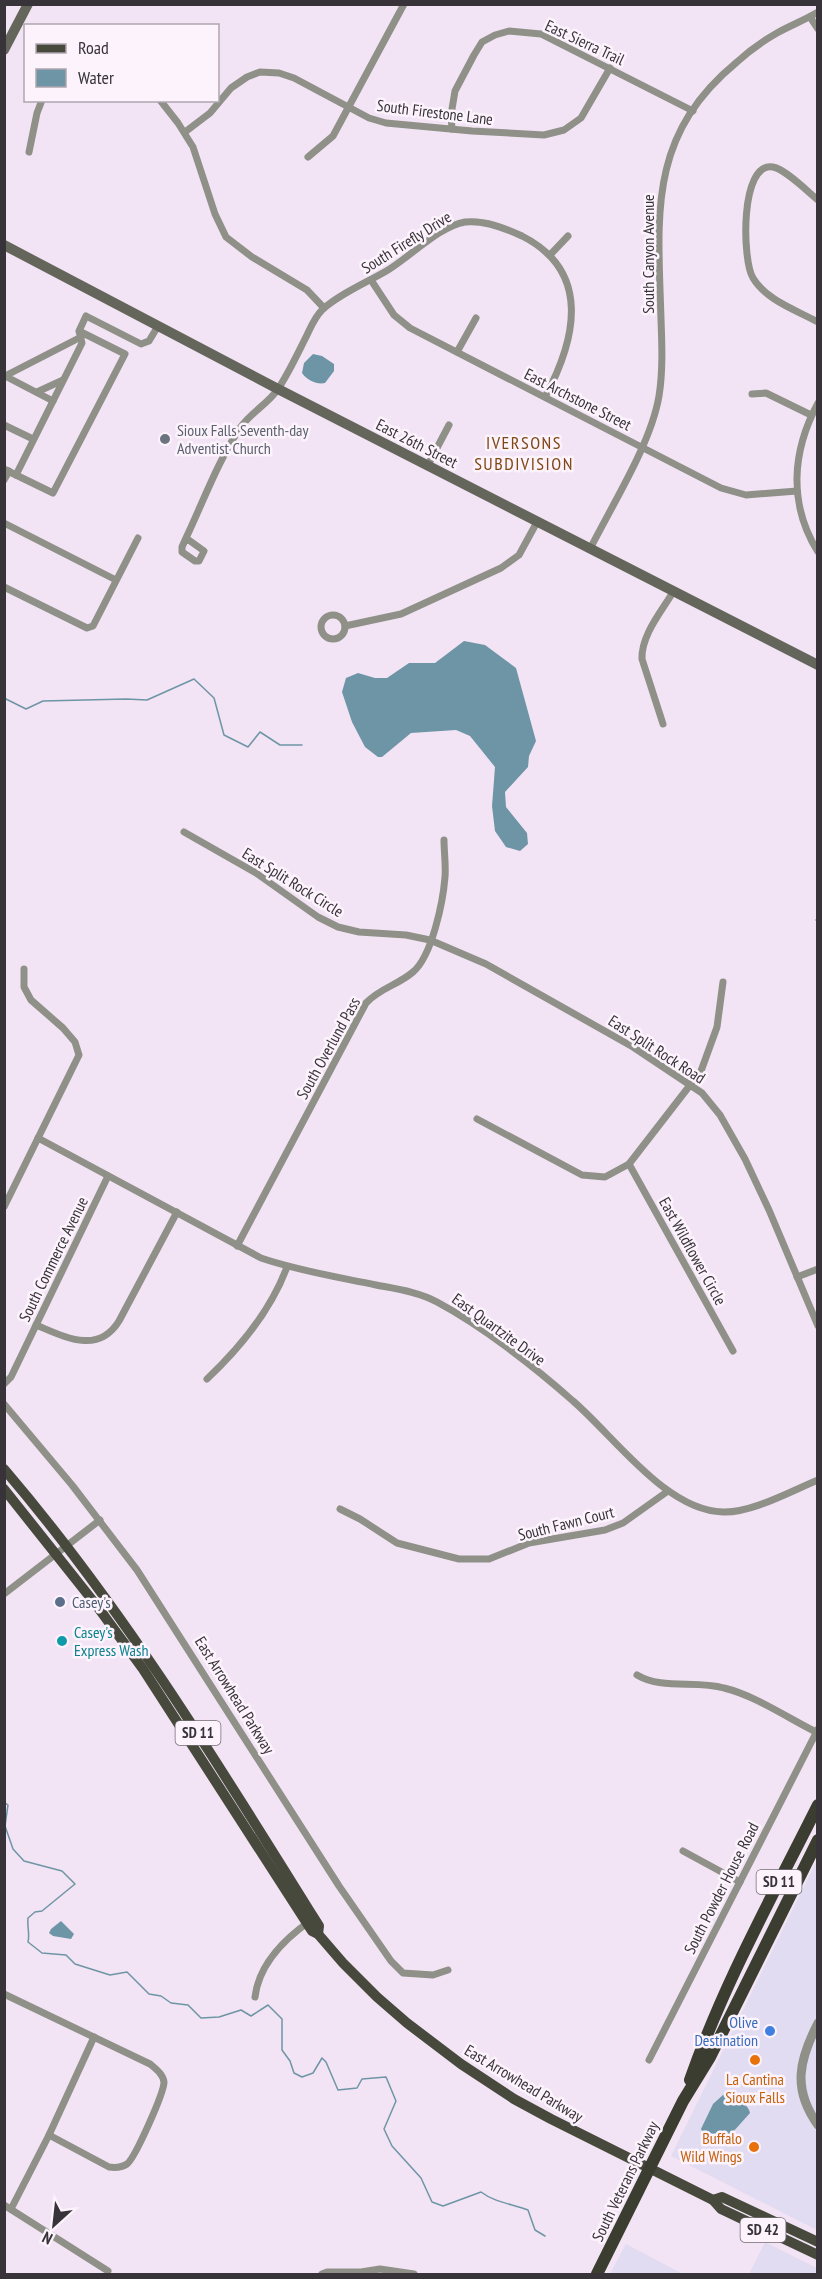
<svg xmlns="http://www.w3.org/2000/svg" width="822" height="2279" viewBox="0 0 822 2279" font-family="'PT Sans Narrow',sans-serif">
<rect width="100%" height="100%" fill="#f2e4f4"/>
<!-- commercial -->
<g fill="#e1dcf1">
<polygon points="817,1860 817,2230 671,2156"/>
<polygon points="765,2242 817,2268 817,2274 749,2274"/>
<polygon points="626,2244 683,2274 610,2274"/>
</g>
<!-- water -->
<g fill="#6e95a6">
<path d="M 313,354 L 322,356 L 334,364 L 334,371 L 325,383 C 317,385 307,380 302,373 L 304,363 Z"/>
<polygon points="464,641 485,645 516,668 536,741 529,756 528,767 505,792 506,807 527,833 528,844 520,851 506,847 495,831 492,806 495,767 470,736 456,730 411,733 382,757 378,757 365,747 352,722 342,692 346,678 358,673 375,678 387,678 409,663 435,663"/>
<polygon points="61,1921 74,1934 71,1939 53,1936 49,1933 51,1929"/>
<path d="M 724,2094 C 734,2097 748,2103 750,2113 L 724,2142 L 719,2143 L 705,2136 L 701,2129 L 713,2104 Z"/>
</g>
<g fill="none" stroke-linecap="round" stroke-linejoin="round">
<!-- stream -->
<g stroke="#6e95a6" stroke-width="1.5">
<polyline points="4,698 26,709 43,701 126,699 147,700 194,679 214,698 224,735 248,747 260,732 280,745 302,745"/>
<polyline points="816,920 818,918"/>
<path d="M 4,1802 L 8,1805 L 5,1826 L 13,1849 L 24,1861 L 62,1871 L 75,1884 L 42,1911 L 35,1912 L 28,1918 C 27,1927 30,1934 28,1942 L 42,1953 L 66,1955 L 75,1964 L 110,1975 L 127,1972 L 149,1994 L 161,1996 L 171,2003 L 188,2005 L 201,2018 L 219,2017 L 241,2010 L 251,2016 L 268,2005 L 282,2019 L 282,2050 L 290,2061 L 294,2073 L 302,2077 L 313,2073 L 322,2058 L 326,2062 L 338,2090 L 357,2088 L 362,2079 L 386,2077 L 396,2101 L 384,2129 L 392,2146 L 421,2178 L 432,2202 L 443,2206 L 481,2192 C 494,2202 512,2204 528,2210 L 535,2230 L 545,2236"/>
</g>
<!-- minor -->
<g stroke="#8f9088" stroke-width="7">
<polyline points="810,17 818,29"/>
<polyline points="160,100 178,123 193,147 215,214 226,237 252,257 307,290 324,308"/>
<polyline points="452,129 451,115 455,91 474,55 482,42 495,35 509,31 541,34 693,111"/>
<polyline points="185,132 210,113 231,88 247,77 260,72 279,73 294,78 369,118 386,123 472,131 544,135 564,130 581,118 610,68"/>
<polyline points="29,152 37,113 42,100"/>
<polyline points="308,157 333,136 404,4"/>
<path d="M 818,200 C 807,191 785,169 773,167 C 740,161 742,260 753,278 C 766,300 796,310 818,322"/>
<polyline points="550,255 568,236"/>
<polyline points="371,280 394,315 410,328 721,488 746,495 797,491"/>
<polyline points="79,331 125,354 53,493 16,475 82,343 79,331 86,316 141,344 149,341 158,326"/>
<polyline points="457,352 476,318"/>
<polyline points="37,392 63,380"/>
<polyline points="752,394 766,393 811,415"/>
<polyline points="53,401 5,376 81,337"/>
<path d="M 818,403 C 792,451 788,504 818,552"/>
<polyline points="4,425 33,439"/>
<polyline points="428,465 449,425"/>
<polyline points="4,469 16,475"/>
<polyline points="4,480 9,471"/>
<polyline points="4,523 116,580"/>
<path d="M 186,538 L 204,551 L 199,561 L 195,561 L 182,552 L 182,547 L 186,538 C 203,502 218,461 240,428 C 251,412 268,404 278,389 C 288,374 296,357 304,341 C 310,330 313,319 322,310 C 339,294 368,282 388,270 C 411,256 440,226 465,222 C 485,220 505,228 522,236 C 593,272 575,341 545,397"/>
<path d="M 590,549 C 612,505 651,444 659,396 C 663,371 662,345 661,319 C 658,216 647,136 737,62 C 749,51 763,41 777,33 C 791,25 805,20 818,12"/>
<polyline points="4,587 87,628 93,626 138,538"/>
<circle cx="333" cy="627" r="12"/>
<polyline points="345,626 401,614 501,568 519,555 537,522"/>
<path d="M 663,724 L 642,659 C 641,635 662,611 673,592"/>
<polyline points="184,832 256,873 318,917 338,927 359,932 406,935 430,940 486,964 633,1047 702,1093 720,1115 745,1159 769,1210 818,1326"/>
<polyline points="477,1119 582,1175 605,1177 629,1164 701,1071 717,1027 723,982"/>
<path d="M 38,1138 L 261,1258 C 299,1271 338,1277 376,1285 C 397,1289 419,1292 437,1302 C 482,1326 535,1367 573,1401 C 614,1436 666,1511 723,1512 C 752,1513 791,1491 818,1480"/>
<polyline points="629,1164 733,1351"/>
<polyline points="4,1207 79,1055 75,1042 63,1028 31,1000 24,987 24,969"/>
<path d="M 237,1246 L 366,1003 C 380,988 398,985 413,972 C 432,956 443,902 445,877 C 446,865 444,852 444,840"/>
<polyline points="797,1277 818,1269"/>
<path d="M 36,1325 C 65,1337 98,1355 119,1321 L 177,1212"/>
<path d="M 207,1379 C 241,1347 271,1310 287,1267"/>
<polyline points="4,1384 11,1377 108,1176"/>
<polyline points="4,1404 72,1485 137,1570 339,1886 391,1961 403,1973 433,1975 448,1970"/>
<polyline points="340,1509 360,1519 397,1543 459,1559 489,1559 529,1543 605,1530 623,1523 668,1491"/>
<polyline points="4,1594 100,1520"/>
<path d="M 637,1675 C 662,1690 696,1680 724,1688 C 754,1695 788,1718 816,1732"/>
<polyline points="683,1851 740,1882"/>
<path d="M 4,1994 L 150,2064 C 156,2069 163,2074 164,2082 C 164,2093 135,2158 127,2164 C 121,2168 116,2168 109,2167 L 49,2135"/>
<path d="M 255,1997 C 259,1964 283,1940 310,1921"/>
<polyline points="649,2060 818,1729"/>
<polyline points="4,2205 108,2271"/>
<polyline points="11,2209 49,2135 94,2037"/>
<polyline points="322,2274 327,2272 361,2272 380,2269 414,2274"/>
</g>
<!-- tertiary -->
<path stroke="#8f9088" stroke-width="9" d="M 818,2023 C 799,2060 792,2089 818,2125"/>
<!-- secondary -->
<g stroke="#64665b" stroke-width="10">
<polyline points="4,50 28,4"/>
<polyline points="4,245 278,389 818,665"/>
</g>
<!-- primary -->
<g stroke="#46493c" stroke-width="10">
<path d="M 4,1469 C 123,1608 218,1764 314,1918 L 319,1926 L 318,1934"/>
<polyline points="4,1489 97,1606 143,1669 312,1931 318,1934 343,1963 377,1997 407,2023 461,2064 514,2099 551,2119 713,2200 721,2209 818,2255"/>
<polyline points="713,2200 722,2197 818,2242"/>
</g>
<!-- trunk -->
<g stroke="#3a3d2f" stroke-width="12">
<path d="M 690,2080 C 724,1983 772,1897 818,1805"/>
<polyline points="597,2274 683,2101 710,2057 818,1840"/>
</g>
</g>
<!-- markers -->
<circle fill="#6b7280" stroke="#fcf3fd" stroke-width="2" cx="165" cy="439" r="6"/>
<circle fill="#5c6f8a" stroke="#fcf3fd" stroke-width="2" cx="60" cy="1602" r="6"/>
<circle fill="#0f9aa8" stroke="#fcf3fd" stroke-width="2" cx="62" cy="1641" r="6"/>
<circle fill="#3f7fe0" stroke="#fcf3fd" stroke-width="2" cx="770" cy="2031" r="6"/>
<g fill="#e8710a" stroke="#fcf3fd" stroke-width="2">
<circle cx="755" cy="2060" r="6"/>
<circle cx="754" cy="2147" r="6"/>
</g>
<g text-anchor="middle" stroke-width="5" stroke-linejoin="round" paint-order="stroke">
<!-- shield labels -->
<g fill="#fcf3fd" stroke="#736d74" stroke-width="1.5">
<rect x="175.5" y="1721" width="45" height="24" rx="4.5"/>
<rect x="756.5" y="1870" width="45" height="24" rx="4.5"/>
<rect x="740.5" y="2218" width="45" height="24" rx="4.5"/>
</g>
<g font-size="15" font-weight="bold" fill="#383339">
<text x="198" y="1738">SD 11</text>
<text x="779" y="1887">SD 11</text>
<text x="763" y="2235">SD 42</text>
</g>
<!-- street labels -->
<g font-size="16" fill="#383339" stroke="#fcf3fd">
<text transform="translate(585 42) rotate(25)" y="6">East Sierra Trail</text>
<text transform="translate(435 112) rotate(7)" y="6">South Firestone Lane</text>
<text transform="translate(406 242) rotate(-32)" y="6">South Firefly Drive</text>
<text transform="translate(648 254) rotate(-90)" y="6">South Canyon Avenue</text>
<text transform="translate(578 399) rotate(27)" y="6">East Archstone Street</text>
<text transform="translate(417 443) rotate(27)" y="6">East 26th Street</text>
<text transform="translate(293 882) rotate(32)" y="6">East Split Rock Circle</text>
<text transform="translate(328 1048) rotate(-61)" y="6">South Overlund Pass</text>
<text transform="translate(657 1049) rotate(33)" y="6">East Split Rock Road</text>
<text transform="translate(693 1251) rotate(61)" y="6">East Wildflower Circle</text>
<text transform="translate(53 1259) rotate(-64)" y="6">South Commerce Avenue</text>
<text transform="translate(499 1329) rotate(36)" y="6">East Quartzite Drive</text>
<text transform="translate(566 1523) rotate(-14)" y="6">South Fawn Court</text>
<text transform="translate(235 1695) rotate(58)" y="6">East Arrowhead Parkway</text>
<text transform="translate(721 1888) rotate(-63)" y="6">South Powder House Road</text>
<text transform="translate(524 2083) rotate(31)" y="6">East Arrowhead Parkway</text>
<text transform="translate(625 2181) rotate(-64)" y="6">South Veterans Parkway</text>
</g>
<!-- worship labels -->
<g font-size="16" fill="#5b616d" stroke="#fcf3fd" text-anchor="start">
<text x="177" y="436">Sioux Falls Seventh-day<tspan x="177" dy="18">Adventist Church</tspan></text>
</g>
<!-- service labels -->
<g font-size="16" fill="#4e5e75" stroke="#fcf3fd" text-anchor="start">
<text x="72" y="1608">Casey's</text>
</g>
<!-- culture labels -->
<g font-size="16" fill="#0d838f" stroke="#fcf3fd" text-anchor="start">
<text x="74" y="1638">Casey's<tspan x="74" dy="18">Express Wash</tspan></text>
</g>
<!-- shop labels -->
<g font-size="16" fill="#366cbe" stroke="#fcf3fd" text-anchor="end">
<text x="758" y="2028">Olive<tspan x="758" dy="18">Destination</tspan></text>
</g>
<!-- food labels -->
<g font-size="16" fill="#c56008" stroke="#fcf3fd">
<text x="755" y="2085">La Cantina<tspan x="755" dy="18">Sioux Falls</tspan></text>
<text x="742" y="2144" text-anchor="end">Buffalo<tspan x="742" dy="18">Wild Wings</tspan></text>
</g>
<!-- neighbourhood labels -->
<g font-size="18" letter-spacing="1.5" fill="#804713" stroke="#fcf3fd">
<text x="524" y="449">IVERSONS<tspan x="524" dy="21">SUBDIVISION</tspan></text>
</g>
</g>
<!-- border -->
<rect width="822" height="2279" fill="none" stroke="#383339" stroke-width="12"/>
<!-- legend -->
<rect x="24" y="24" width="195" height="78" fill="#fcf3fd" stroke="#aea6af" stroke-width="1.5"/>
<rect x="36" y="44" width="30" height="9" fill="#46493c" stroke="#aea6af" stroke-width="1.5"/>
<text x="78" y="54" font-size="18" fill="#383339">Road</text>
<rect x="36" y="69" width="30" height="18" fill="#6e95a6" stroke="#aea6af" stroke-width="1.5"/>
<text x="78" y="84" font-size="18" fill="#383339">Water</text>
<!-- north arrow -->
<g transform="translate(54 2225) rotate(207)" stroke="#fcf3fd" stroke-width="4.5" paint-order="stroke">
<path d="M0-4.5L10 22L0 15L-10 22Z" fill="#383339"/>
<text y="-9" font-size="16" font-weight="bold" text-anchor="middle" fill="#383339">N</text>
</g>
</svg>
